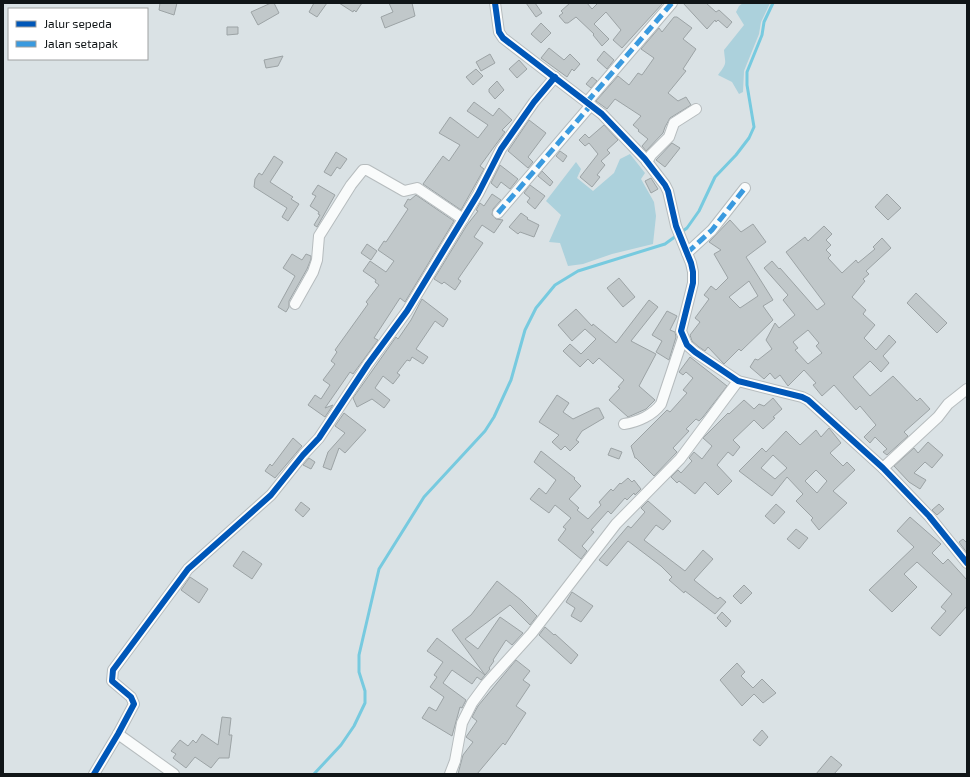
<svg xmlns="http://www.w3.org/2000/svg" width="970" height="777" viewBox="0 0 970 777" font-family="'Exo 2',sans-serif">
<rect width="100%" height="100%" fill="#dae2e5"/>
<!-- green -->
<g fill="#acd1dc">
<path d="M 743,3 L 770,3 L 761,22 L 759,34 L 744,71 L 743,92 L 739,94 L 732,82 L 718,75 C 728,62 725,64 724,50 L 744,25 L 736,12 L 739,6 Z"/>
<polygon points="630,154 645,173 641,179 654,202 656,216 653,244 612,254 583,264 568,266 560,243 549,242 561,215 546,201 576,162 581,169 577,178 593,191 614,173 620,159"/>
</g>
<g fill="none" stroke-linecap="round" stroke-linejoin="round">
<!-- stream -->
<polyline stroke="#77cadf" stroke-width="3" points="314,774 341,745 354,726 365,703 365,691 359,672 359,655 379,569 424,497 485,431 494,417 511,380 525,330 536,308 555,285 578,271 665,244 687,228 699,211 715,177 736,155 749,138 754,127 747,85 747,72 762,35 764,22 773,3"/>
</g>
<!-- building -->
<g fill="#c1c8ca" stroke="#9ca3a5" fill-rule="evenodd">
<polygon points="160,3 177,3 174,15 159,10"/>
<polygon points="271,3 274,3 279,13 258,25 251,12"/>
<polygon points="314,3 327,3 317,17 309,12"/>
<polygon points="339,3 362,3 356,12 354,10 353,12"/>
<polygon points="389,3 412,3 415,16 385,28 381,17 393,12"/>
<polygon points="526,3 535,3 542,13 536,17"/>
<polygon points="570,3 587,3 592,9 598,3 663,3 622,48 613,40 621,30 606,12 594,24 609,39 602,46 593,35 594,34 576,17 568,23 565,23 559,16 563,13 561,11"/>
<polygon points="683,3 706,3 716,12 719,10 732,22 727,28 718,20 716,22 715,20 707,29"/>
<polygon points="674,17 677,17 692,28 683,39 696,49 683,69 686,71 668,93 678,101 686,97 691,105 670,118 665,127 663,133 646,151 642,146 648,139 638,131 639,130 633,125 641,116 615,99 607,109 596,101 618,76 629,85 638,73 642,75 654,58 641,49 659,28 662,32"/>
<polygon points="541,23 551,33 541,43 531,34"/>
<polygon points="227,27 238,27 238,34 227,35"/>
<polygon points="549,48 564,60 570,54 580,64 574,71 572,69 567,77 541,58"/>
<polygon points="604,51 614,60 607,69 597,60"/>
<polygon points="490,54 495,63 481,71 476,62"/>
<polygon points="283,56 278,66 266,68 264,60"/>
<polygon points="519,60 527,69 517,78 509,69"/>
<polygon points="476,69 483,76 473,85 466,77"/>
<polygon points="592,77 597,81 591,88 586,84"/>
<polygon points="497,81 504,90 495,99 489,92 489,89"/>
<polygon points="474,102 493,116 499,108 512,120 502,130 505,132 480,166 484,169 461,210 423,184 443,156 449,161 460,145 439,133 450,117 478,138 488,125 467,111"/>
<polygon points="529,120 546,133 528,157 533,162 528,168 508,151"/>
<polygon points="604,125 618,140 607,150 610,153 601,161 605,165 597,175 600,177 592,187 580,177 598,154 589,143 585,146 579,140 585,134 589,138"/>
<polygon points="672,143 680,148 665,167 656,160"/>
<polygon points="560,151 567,156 563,162 556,156"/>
<polygon points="336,152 347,159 340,169 337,167 331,176 324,172"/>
<polygon points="274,156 283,162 270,182 293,197 291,199 299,204 288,221 282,217 287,208 254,187 255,179 259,173 262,175"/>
<polygon points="500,165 518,179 510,189 501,182 497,188 491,183"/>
<polygon points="542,171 553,182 550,186 538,176"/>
<polygon points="651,178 658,189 651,193 645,181"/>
<polygon points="318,185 335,195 317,227 314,225 320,215 318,214 319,212 310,206 316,196 312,194"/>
<polygon points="530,185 545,196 535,209 527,202 530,198 524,193"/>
<polygon points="492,194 501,200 493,209 492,215 496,219 503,220 494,233 482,225 474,237 483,243 458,279 461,281 455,290 444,282 442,284 434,279 467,225 478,211 476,210 480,203 484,206"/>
<polygon points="887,194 901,208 888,220 875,207"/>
<polygon points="416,195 454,221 405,302 400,298 374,338 378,340 353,374 350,372 325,408 333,405 325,417 308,405 315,395 321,399 330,385 323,380 335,364 331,361 337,352 335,350 368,304 366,302 379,285 375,282 376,280 363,271 370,261 386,272 394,261 378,250 384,241 386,242 408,209 404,206 408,199 410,200"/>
<polygon points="521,213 528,218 527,219 539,225 534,237 520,232 518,234 509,227"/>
<path d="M 730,220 L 741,232 L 753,224 L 766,242 L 746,257 L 773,300 L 763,306 L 773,320 L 741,351 L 739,349 L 724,364 L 708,347 L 705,351 L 699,347 L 692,341 L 690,335 L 700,322 L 695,318 L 709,299 L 704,295 L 711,286 L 716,290 L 728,278 L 714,254 L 721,250 L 709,242 ZM 749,281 L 758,296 L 740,308 L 729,297 Z"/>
<path d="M 824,226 L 832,234 L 826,240 L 831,245 L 826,250 L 831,255 L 828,258 L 842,273 L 856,260 L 858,263 L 875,249 L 873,247 L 882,238 L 891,248 L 866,271 L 869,274 L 863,279 L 865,281 L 852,297 L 866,310 L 863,314 L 875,325 L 864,338 L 876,350 L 889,335 L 896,342 L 883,356 L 889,363 L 881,372 L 870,361 L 853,377 L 870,396 L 893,376 L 917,401 L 920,398 L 930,409 L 904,432 L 908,436 L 887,455 L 883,452 L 887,449 L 875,437 L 870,443 L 864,437 L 876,425 L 860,406 L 856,410 L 834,385 L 822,396 L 813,385 L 816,383 L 804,370 L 788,386 L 780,375 L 775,379 L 770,373 L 764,379 L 750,367 L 755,359 L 758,360 L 772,349 L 766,340 L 775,323 L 779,328 L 795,315 L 783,300 L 788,295 L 764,268 L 772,261 L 779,269 L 780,268 L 817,310 L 825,304 L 786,252 L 805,237 L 808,241 ZM 808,330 L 819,343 L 816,346 L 822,353 L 808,364 L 795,350 L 798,348 L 793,342 Z"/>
<polygon points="367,244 377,251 371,260 361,253"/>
<polygon points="292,254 302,260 306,254 311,256 311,259 307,269 289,301 289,307 286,312 278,307 295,276 283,268"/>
<polygon points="619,278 635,297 623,307 607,288"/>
<polygon points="916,293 947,323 937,333 907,303"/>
<polygon points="422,299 448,319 443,327 435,321 416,349 428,357 423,364 412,357 410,361 407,360 397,373 400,375 393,384 383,376 375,388 390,400 384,408 372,399 357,407 353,398 396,337 398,339 411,320"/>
<polygon points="649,300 658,307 631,341 656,354 639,386 655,400 646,409 628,417 609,400 620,388 618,387 624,380 599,358 593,364 588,359 580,367 563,351 570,344 581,354 596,339 585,329 572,341 558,325 576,309 592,326 593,324 616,343"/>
<polygon points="667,311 677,316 670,330 675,332 676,337 669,360 656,352 662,341 652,335"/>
<polygon points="690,357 727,386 703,417 699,421 696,419 686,429 689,431 673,448 677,452 654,476 636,458 635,458 631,446 667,410 670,412 687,393 683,390 693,378 686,372 683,375 679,372"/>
<polygon points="557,395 569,403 563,412 573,419 596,408 599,408 604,418 582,431 576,440 579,442 570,451 565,446 561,450 552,442 559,435 539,422"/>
<polygon points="773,398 782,409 773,417 775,418 763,429 754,420 733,440 740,447 733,456 728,452 717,465 732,481 718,495 705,482 695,494 679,481 677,483 671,477 678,470 681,473 692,461 689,458 694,452 702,459 712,446 703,438 728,413 729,414 744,400 754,409 759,404 764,406"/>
<polygon points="344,413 366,430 345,453 339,448 331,470 323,467 328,452 345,433 335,426"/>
<path d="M 829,428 L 841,443 L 830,453 L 843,466 L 847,462 L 855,470 L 833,491 L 847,503 L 819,530 L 811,520 L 813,518 L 796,501 L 803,494 L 787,477 L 772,496 L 739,471 L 762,448 L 766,452 L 786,431 L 800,445 L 816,430 L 821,437 ZM 773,455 L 787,468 L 775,479 L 761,468 ZM 816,470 L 827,481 L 817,493 L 805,481 Z"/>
<polygon points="293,438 302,446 275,478 265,471 270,464 272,466"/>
<polygon points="928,442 943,455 932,468 925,462 914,473 926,480 920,489 909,482 894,466 914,448 918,453"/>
<polygon points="611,448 622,452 619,459 608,455"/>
<polygon points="541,451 575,478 574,479 581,486 569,499 579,508 577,510 588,519 601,505 599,502 611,489 613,491 620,483 621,484 628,478 632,482 634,480 641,489 635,495 634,493 627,500 625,498 611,514 608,511 591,530 594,532 582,546 587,551 581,559 558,540 566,529 563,527 571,518 555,505 549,513 530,499 539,488 546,494 556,480 534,462"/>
<polygon points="309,458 315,462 311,469 303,465"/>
<polygon points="648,501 671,521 663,530 656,525 644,540 685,571 703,550 713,559 694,580 710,593 718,599 720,597 726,602 715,614 685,591 684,593 669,580 672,577 661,566 628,541 607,566 599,560 628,526 631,528 645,512 641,508"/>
<polygon points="301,502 310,509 303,517 295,510"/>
<polygon points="776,504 785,512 774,524 765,516"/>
<polygon points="939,504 944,509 937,515 932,510"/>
<polygon points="910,517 941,544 932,553 943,564 948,559 967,580 967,606 940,636 931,628 946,611 941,607 952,594 917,562 904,574 917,587 892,612 869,590 914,547 897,531"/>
<polygon points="796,529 808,538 799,549 787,539"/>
<polygon points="963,539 967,543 967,553 959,542"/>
<polygon points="243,551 262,564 252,579 233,566"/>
<polygon points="190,577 208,589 199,603 181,590"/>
<polygon points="497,581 521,600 537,616 530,625 510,605 465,639 478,649 500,617 523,633 512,645 506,640 493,660 494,661 489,668 490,669 481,680 477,677 472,684 452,670 443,683 466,700 462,708 460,707 452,736 422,718 429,707 436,711 444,697 430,687 437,677 434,675 443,662 427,651 437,638 485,675 452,630 471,615"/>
<polygon points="744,585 752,593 741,604 733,596"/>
<polygon points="572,592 593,606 581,622 571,616 575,608 566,602"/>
<polygon points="722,612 731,621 726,627 717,618"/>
<polygon points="545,627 554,635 555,634 578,655 571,664 539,635"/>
<polygon points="516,660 530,671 523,680 530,685 516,706 526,713 505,745 503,743 477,774 458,774 463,755 473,742 466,737 477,721 472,717 478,706"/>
<polygon points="737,663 745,672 741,676 753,688 762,679 776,693 763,703 754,694 742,706 720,680"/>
<polygon points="222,717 231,718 229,735 232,735 229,758 219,758 211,768 195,757 186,768 173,758 176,754 171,751 180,740 188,746 193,740 196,743 202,734 218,745"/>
<polygon points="762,730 768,737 760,746 753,740"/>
<polygon points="831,756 842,765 834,774 816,774"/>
</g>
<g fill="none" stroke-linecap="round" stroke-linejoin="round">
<!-- street casing -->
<g stroke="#b6bcbe" stroke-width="12">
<g id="street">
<polyline points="495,3 499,32 503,38 602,114 645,159 665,185 668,191 676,226 691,263 693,272 693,283 681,331 687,345 695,352 738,381 802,397 808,400 883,468 929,516 967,563"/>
<polyline points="587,102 672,3"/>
<polyline points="647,162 651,155 669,137 674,123 696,109"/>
<polyline points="498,213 591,105"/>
<polyline points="687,253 712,230 745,188"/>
<polyline points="295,304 313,272 317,260 319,236 351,185 363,170 367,170 404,191 417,188 463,219"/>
<path d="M 624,424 C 638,422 653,415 661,404 L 683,338"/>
<polyline points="883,468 938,417 948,404 967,389"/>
<polyline points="118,734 174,774"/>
<polyline points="94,774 118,734 134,704 131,697 112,681 113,670 188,569 271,495 303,455 319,438 368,364 407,311 478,194 501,149 534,102 555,77"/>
<polyline points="450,774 455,761 462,723 472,703 486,684 532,633 616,524 680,459 738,381"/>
</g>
</g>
<!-- street -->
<use href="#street" stroke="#f9fbfb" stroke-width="10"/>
<!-- quiet -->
<g stroke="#3a9adf" stroke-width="5" stroke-dasharray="10 5" stroke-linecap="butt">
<polyline points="587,102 672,3"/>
<polyline points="498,213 591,105"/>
<polyline points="687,253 712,230 745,188"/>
</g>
<!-- cycleway casing -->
<g stroke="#fff" stroke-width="8">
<g id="cycleway">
<polyline points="495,3 499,32 503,38 602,114 645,159 665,185 668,191 676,226 691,263 693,272 693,283 681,331 687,345 695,352 738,381 802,397 808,400 883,468 929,516 967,563"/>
<polyline points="94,774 118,734 134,704 131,697 112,681 113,670 188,569 271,495 303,455 319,438 368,364 407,311 478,194 501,149 534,102 555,77"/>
</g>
</g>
<!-- cycleway -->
<use href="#cycleway" stroke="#0057b8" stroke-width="6"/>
</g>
<!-- border -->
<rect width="970" height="777" fill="none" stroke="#101517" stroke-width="8"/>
<!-- legend -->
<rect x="8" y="8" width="140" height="52" fill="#ffffff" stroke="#9fa1a2"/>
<rect x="16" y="21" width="20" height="6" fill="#0057b8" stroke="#9fa1a2"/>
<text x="44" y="28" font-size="12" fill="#101517">Jalur sepeda</text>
<rect x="16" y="41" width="20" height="6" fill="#3a9adf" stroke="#9fa1a2"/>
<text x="44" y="48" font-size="12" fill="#101517">Jalan setapak</text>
</svg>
